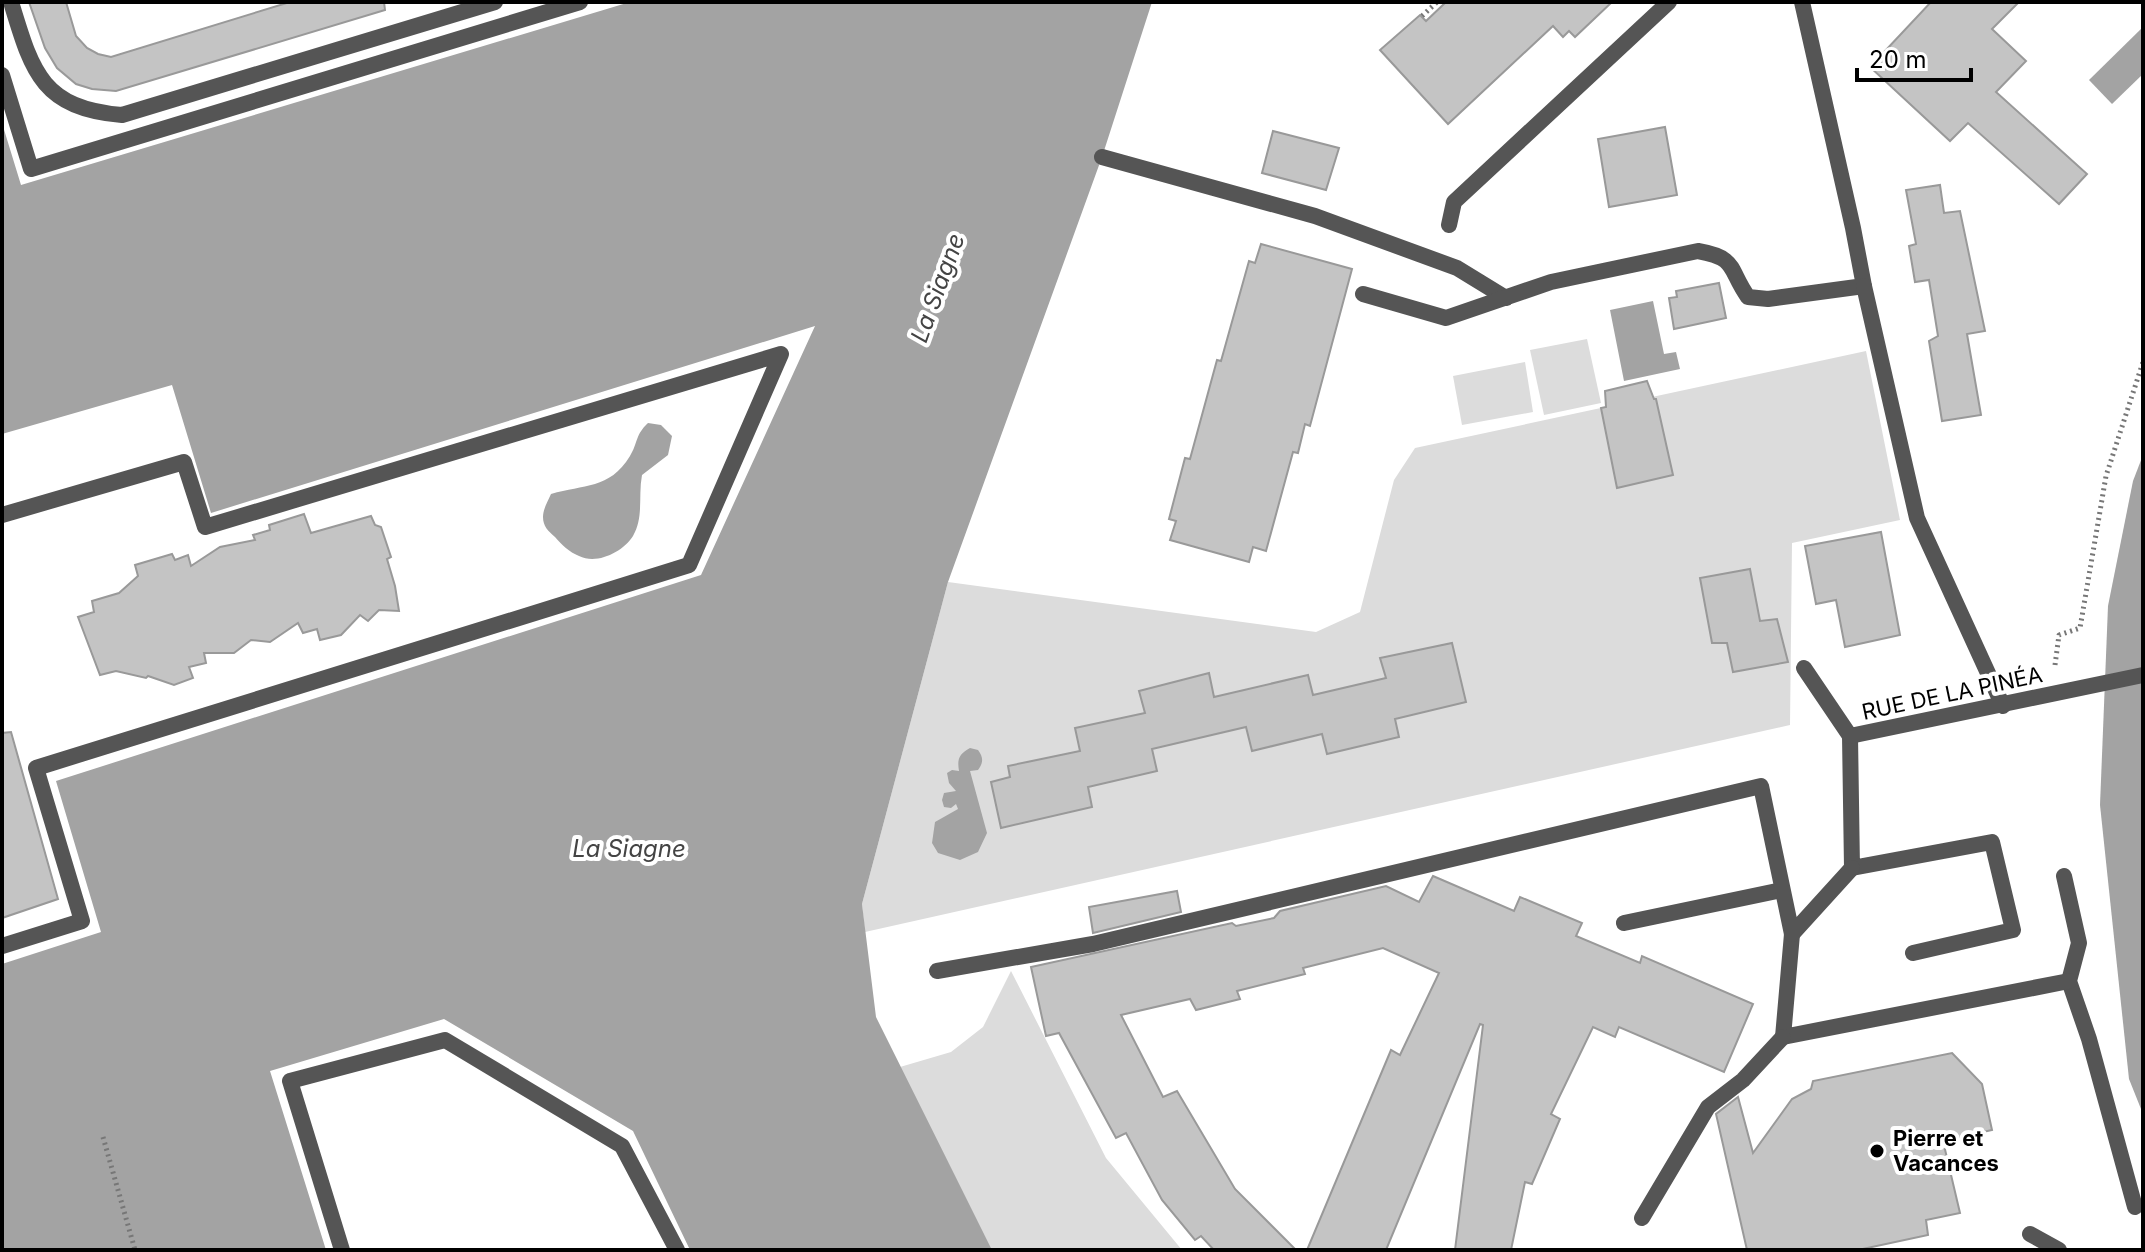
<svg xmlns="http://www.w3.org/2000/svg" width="2145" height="1252" viewBox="0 0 2145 1252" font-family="Inter,sans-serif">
<rect width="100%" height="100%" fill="#fff"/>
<!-- green -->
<g fill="#dcdcdc">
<polygon points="1587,339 1601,403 1544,415 1530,350"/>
<polygon points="1866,351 1900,520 1792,543 1790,725 865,932 862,904 948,582 1316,632 1360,612 1394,480 1415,448"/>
<polygon points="1525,362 1533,412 1462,425 1453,376"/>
<polygon points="1011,971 1106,1158 1182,1250 992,1250 900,1067 951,1052 983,1027"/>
</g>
<!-- water -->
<g fill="#a3a3a3">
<polygon points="630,2 1152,2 1102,157 948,582 862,904 876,1017 992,1250 690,1250 633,1131 444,1019 270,1071 326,1250 2,1250 2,964 101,932 56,781 701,575 815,326 211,513 172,385 2,434 2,123 21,185"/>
<polygon points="2143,27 2143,74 2112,104 2089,80"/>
<polygon points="1653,301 1664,354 1676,352 1680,369 1624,381 1610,310"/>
<path d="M 648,423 L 661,425 L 672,436 L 668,455 L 642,475 C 638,496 644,517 633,536 C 623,552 597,565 579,556 C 569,552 562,545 555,537 C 548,531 543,526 543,517 C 543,509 548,501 551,494 C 584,484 609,490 630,456 C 638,443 635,435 648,423 Z"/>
<polygon points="2143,455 2143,1114 2129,1079 2100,805 2108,606 2133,481"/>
<path d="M 970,748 L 978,750 C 984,758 983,763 978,770 L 970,771 L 987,833 L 978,852 L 960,860 L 938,853 L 932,843 L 935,822 L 958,809 L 956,804 L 951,808 L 944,807 L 942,800 L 944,793 L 956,791 L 949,783 L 947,773 L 952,770 L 959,771 C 957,759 959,754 970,748 Z"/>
</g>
<!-- building -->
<g fill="#c4c4c4" stroke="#999" stroke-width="2">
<polygon points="29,2 66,2 76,36 87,48 98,54 111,57 290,2 384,2 385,10 116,91 92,89 76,84 57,68 45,48"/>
<polygon points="1446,2 1612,2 1575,37 1569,31 1563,37 1553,26 1448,124 1380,50 1420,15 1426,21"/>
<polygon points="1931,2 2019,2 1992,29 2026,61 1996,92 2087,174 2059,204 1968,123 1950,141 1870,67"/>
<polygon points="1665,127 1677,195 1609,207 1598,139"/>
<polygon points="1273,131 1339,148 1326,190 1262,173"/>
<polygon points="1940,185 1944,213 1960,211 1985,331 1967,334 1981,415 1942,421 1929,341 1938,336 1929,280 1915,282 1909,246 1916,244 1906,190"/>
<polygon points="1261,244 1352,269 1310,426 1305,424 1298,453 1293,452 1266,551 1253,547 1249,562 1170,540 1176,521 1169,519 1185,458 1190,459 1217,360 1221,361 1249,261 1255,263"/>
<polygon points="1719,283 1726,318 1674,329 1669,298 1677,297 1676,291"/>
<polygon points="1647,381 1654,399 1656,399 1673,475 1617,488 1601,408 1606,407 1605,391"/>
<polygon points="304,514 311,533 371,516 375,525 381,527 391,557 387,559 395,586 399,611 379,610 368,621 360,615 341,635 320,640 317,629 303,633 298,623 270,642 251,640 234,653 204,653 206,663 189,667 193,678 174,685 148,676 146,678 116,671 100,675 78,617 94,612 92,601 119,593 138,576 135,565 172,554 175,560 188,555 191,566 220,547 255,540 253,535 270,530 269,525"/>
<polygon points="1881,532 1900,635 1845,647 1836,600 1816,604 1805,546"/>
<polygon points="1750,569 1760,621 1777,619 1788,662 1733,672 1727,643 1712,643 1700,578"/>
<polygon points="1452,643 1466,702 1395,719 1399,737 1327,754 1322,734 1252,751 1246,727 1152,749 1157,771 1088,787 1092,807 1001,828 991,782 1010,777 1008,766 1080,751 1075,728 1145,713 1139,691 1209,673 1214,697 1308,675 1313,695 1386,678 1380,658"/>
<polygon points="11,732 58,899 2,918 2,733"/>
<polygon points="1433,876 1514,911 1520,897 1582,923 1576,936 1640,963 1642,956 1753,1004 1724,1072 1619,1027 1615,1037 1593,1027 1551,1114 1560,1119 1532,1184 1525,1182 1511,1250 1455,1250 1483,1025 1480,1024 1386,1250 1307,1250 1391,1050 1400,1055 1439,973 1383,948 1303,968 1305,974 1237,991 1240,999 1196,1010 1190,999 1121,1015 1163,1097 1177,1091 1235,1189 1296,1250 1214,1250 1201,1236 1195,1240 1162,1200 1126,1133 1116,1138 1059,1033 1046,1036 1031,967 1232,923 1236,926 1274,918 1280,911 1386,886 1419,902"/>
<polygon points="1177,891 1181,912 1093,933 1089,907"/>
<polygon points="1952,1053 1982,1084 1992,1130 1943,1141 1960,1213 1926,1220 1928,1235 1858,1250 1747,1250 1716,1114 1738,1097 1753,1153 1792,1099 1811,1089 1813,1081"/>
</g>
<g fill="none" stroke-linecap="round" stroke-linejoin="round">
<!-- path -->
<g stroke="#777" stroke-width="5" stroke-dasharray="2 4" stroke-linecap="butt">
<polyline points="1422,16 1437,2"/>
<polyline points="2055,665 2059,635 2080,628 2106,476 2143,362"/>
<polyline points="103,1137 135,1250"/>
</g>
<!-- lane -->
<g stroke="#555" stroke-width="16">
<path d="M 11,2 C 32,71 41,108 122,115 L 495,2"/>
<polyline points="2,75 31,169 580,2"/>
<polyline points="1102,157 1315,216 1457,268 1506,298"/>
<polyline points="1449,225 1454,202 1669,2"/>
<path d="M 1363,294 L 1446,318 L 1551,282 L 1698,251 C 1738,258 1728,269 1748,297 L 1768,299 L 1864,286 L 1853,228 L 1802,2"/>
<polyline points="2,515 184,462 205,527 781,354 689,565 36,768 82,921 2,946"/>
<polyline points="1850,736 1852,868 1992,842 2013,930 1913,953"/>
<polyline points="2064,876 2079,943 2069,981 2089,1039 2135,1207"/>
<polyline points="1624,923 1782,890"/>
<polyline points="1792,934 1783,1037 2069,981"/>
<polyline points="937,971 1093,944 1761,786 1792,934 1852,868"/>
<polyline points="1642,1218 1708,1107 1743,1080 1783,1037"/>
<polyline points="2030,1234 2059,1250"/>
<polyline points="342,1250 290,1081 445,1040 622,1146 677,1250"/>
</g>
<!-- street -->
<g stroke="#555" stroke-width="16">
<polyline points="1864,286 1917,518 2003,706"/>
<polyline points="1804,668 1850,736 2143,675"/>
</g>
</g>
<!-- markers -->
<circle fill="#000" stroke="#fff" stroke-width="3" cx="1877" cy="1151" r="8"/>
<g text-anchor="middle" stroke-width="8" stroke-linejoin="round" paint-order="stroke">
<!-- street labels -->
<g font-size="22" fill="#000" stroke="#fff">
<text transform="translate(1952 693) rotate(-12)" y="8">RUE DE LA PINÉA</text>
</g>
<!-- poi labels -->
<g font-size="22" font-weight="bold" fill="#000" stroke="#fff" text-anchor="start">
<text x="1893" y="1146">Pierre et<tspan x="1893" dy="25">Vacances</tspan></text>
</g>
<!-- water labels -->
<g font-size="24" font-style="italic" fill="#444" stroke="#fff">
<text transform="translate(938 288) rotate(-70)" y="8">La Siagne</text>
<text x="629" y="857">La Siagne</text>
</g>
</g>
<!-- border -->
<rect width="2145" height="1252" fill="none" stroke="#000000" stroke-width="8"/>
<!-- scale -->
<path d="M1857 68v12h114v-12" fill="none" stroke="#000000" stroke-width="4"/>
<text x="1869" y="68" font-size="24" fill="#000000" stroke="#ffffff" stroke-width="6" paint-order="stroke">20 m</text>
</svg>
